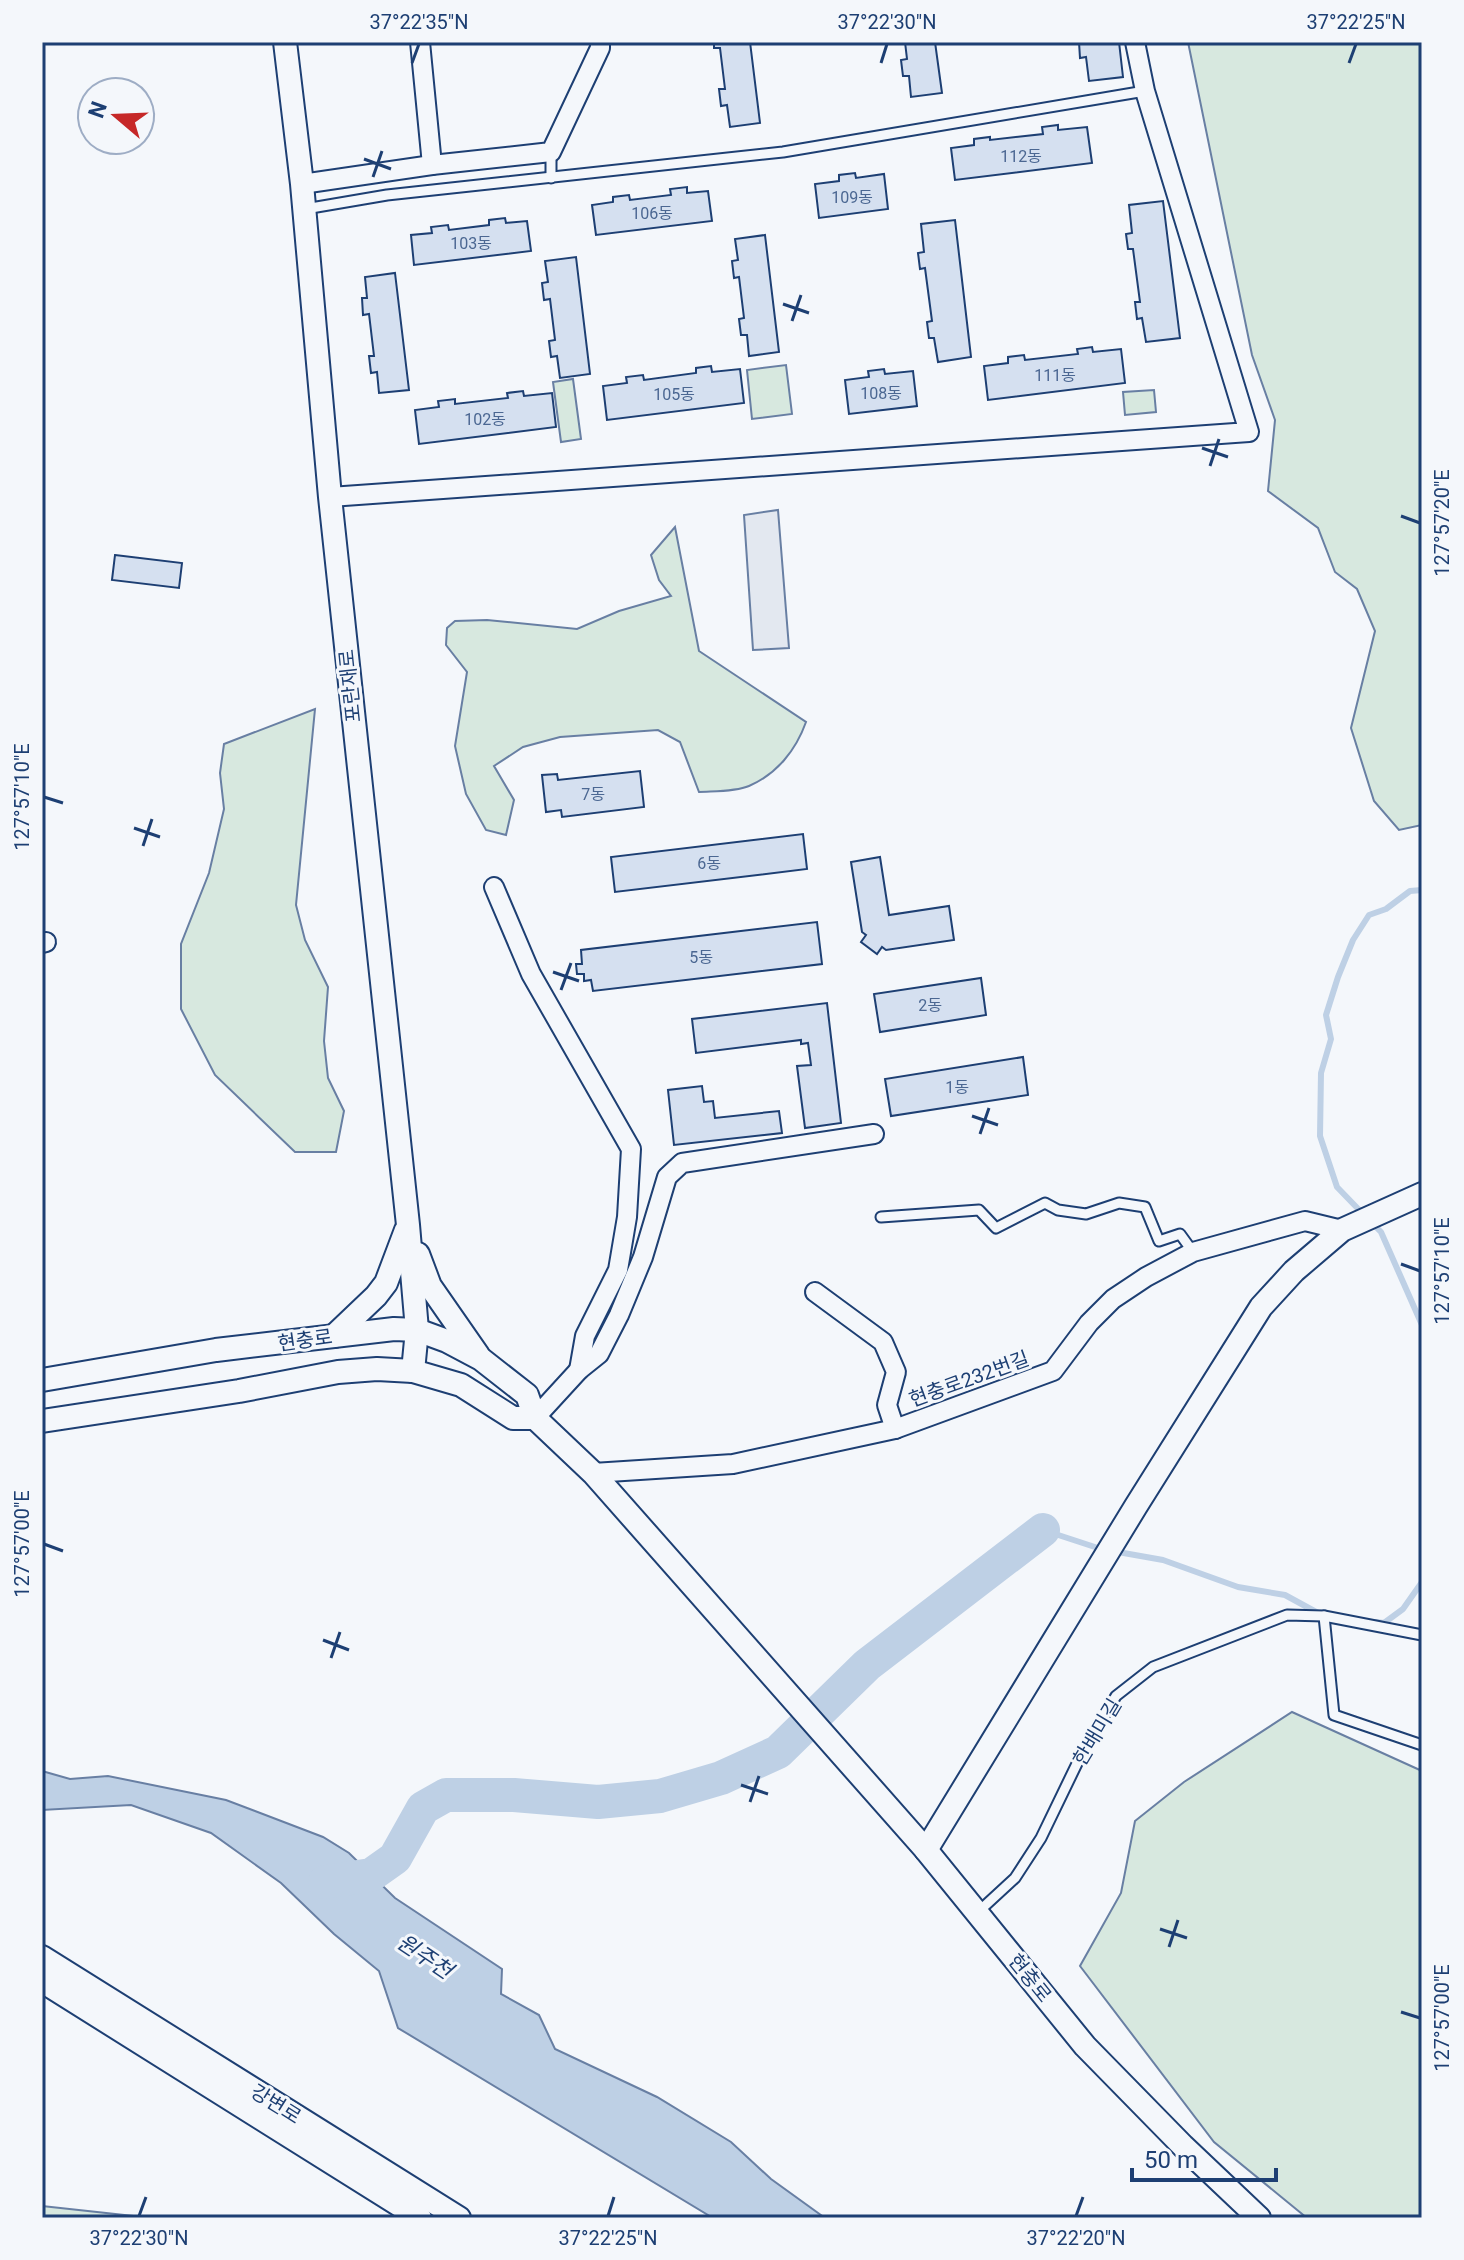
<svg xmlns="http://www.w3.org/2000/svg" width="1464" height="2260" viewBox="0 0 1464 2260" font-family="Roboto,'Noto Sans KR',sans-serif">
<rect width="100%" height="100%" fill="#f4f7fb"/>
<!-- green -->
<g fill="#d7e8df" stroke="#687fa3" stroke-width="2">
<polygon points="1188,42 1422,42 1422,825 1399,830 1374,801 1351,728 1375,631 1357,589 1335,572 1318,528 1268,491 1275,420 1252,355"/>
<polygon points="786,365 792,414 752,419 747,370"/>
<polygon points="573,379 581,439 561,442 553,382"/>
<polygon points="1154,390 1156,412 1125,415 1123,392"/>
<path d="M 675,527 L 699,651 L 806,722 C 796,750 777,774 749,786 C 735,792 714,791 699,792 L 680,742 L 658,730 L 560,737 L 523,747 L 494,766 L 514,800 L 506,835 L 486,830 L 466,794 L 455,746 L 467,672 L 446,645 L 447,628 L 455,621 L 487,620 L 577,629 L 619,611 L 671,596 L 659,580 L 651,555 Z"/>
<polygon points="315,709 296,905 305,940 328,987 324,1041 328,1078 344,1111 336,1152 295,1152 215,1075 181,1009 181,944 209,873 224,809 220,773 224,744"/>
<polygon points="1292,1712 1422,1771 1422,2218 1307,2218 1214,2142 1080,1966 1121,1893 1135,1821 1184,1782"/>
<polygon points="42,2206 152,2218 42,2218"/>
</g>
<!-- parking -->
<polygon fill="#e3e8f0" stroke="#687fa3" stroke-width="2" points="778,510 789,648 753,650 744,515"/>
<!-- water -->
<polygon fill="#bed0e5" stroke="#687fa3" stroke-width="2" points="42,1771 70,1779 108,1776 226,1800 323,1837 349,1853 395,1898 502,1969 501,1994 539,2015 555,2049 657,2097 731,2142 771,2179 825,2218 713,2218 398,2028 379,1971 334,1934 281,1883 211,1833 131,1805 42,1810"/>
<g fill="none" stroke-linecap="round" stroke-linejoin="round">
<!-- stream -->
<g stroke="#bed0e5" stroke-width="6">
<polyline points="1364,1215 1337,1187 1320,1136 1321,1073 1331,1039 1326,1015 1338,977 1353,940 1369,915 1386,909 1410,891 1422,890"/>
<polyline points="1372,1223 1381,1232 1422,1325"/>
<polyline points="1043,1530 1101,1549 1163,1560 1238,1587 1285,1595 1318,1613"/>
<polyline points="1376,1622 1384,1623 1403,1609 1422,1582"/>
</g>
<!-- river -->
<polyline stroke="#bed0e5" stroke-width="34" points="325,1882 371,1875 395,1858 423,1808 446,1795 514,1795 598,1802 660,1796 721,1778 778,1752 867,1665 1043,1530"/>
</g>
<!-- building -->
<g fill="#d5e0f0" stroke="#1d3f73" stroke-width="2">
<polygon points="714,42 750,42 760,123 730,127 727,105 721,106 719,89 725,89 720,48 714,48"/>
<polygon points="905,42 935,42 942,93 911,97 909,76 903,76 901,60 907,59"/>
<polygon points="1079,42 1119,42 1123,77 1089,81 1086,57 1080,58"/>
<polygon points="1058,125 1058,130 1087,127 1092,163 955,180 951,148 974,145 974,139 990,137 990,140 1043,134 1042,127"/>
<polygon points="855,173 856,178 884,174 888,209 819,218 815,184 839,181 839,175"/>
<polygon points="687,187 687,193 708,191 712,221 596,235 592,205 613,202 613,197 629,195 630,200 671,195 670,189"/>
<polygon points="1163,201 1180,338 1146,342 1142,318 1137,319 1135,302 1140,302 1133,249 1128,249 1126,234 1132,233 1129,205"/>
<polygon points="505,218 506,223 527,221 531,251 414,265 411,235 432,233 431,227 448,225 449,230 489,225 489,220"/>
<polygon points="955,220 971,357 938,362 934,338 929,338 927,322 932,321 925,268 920,269 918,253 924,252 921,224"/>
<polygon points="765,235 779,352 749,356 747,335 741,335 739,319 744,318 739,277 734,278 732,261 738,260 735,239"/>
<polygon points="576,257 590,374 560,378 557,356 551,357 549,341 555,340 550,299 544,300 542,283 548,282 545,261"/>
<polygon points="395,273 409,390 379,393 377,372 371,373 369,356 374,356 369,314 363,315 362,298 367,298 365,277"/>
<polygon points="1092,347 1093,352 1121,349 1125,383 988,400 984,366 1008,363 1008,357 1024,355 1025,360 1078,354 1077,349"/>
<polygon points="711,366 712,372 740,369 744,403 607,420 603,386 627,383 626,377 643,375 644,380 696,373 696,368"/>
<polygon points="884,369 885,374 913,371 917,406 849,414 845,380 869,377 868,371"/>
<polygon points="523,391 524,396 552,393 556,427 419,444 415,410 439,407 438,401 455,399 455,404 508,398 507,393"/>
<polygon points="115,555 182,563 179,588 112,580"/>
<polygon points="640,771 644,807 562,817 561,810 546,812 542,775 557,774 558,780"/>
<polygon points="803,834 807,869 615,892 611,857"/>
<polygon points="880,857 889,915 949,906 954,940 886,950 882,947 877,954 861,942 866,935 862,932 851,862"/>
<polygon points="817,922 822,964 593,991 591,980 584,981 584,974 577,974 576,964 582,964 581,950"/>
<polygon points="981,978 986,1015 880,1032 874,994"/>
<polygon points="827,1003 841,1123 805,1128 797,1066 811,1065 808,1043 801,1044 801,1040 696,1053 692,1019"/>
<polygon points="1023,1057 1028,1095 891,1116 885,1079"/>
<polygon points="702,1086 704,1102 713,1101 715,1118 779,1111 782,1133 674,1145 668,1090"/>
</g>
<g fill="none" stroke-linecap="round" stroke-linejoin="round">
<!-- service casing -->
<g stroke="#1d3f73" stroke-width="13">
<g id="service">
<polyline points="551,152 551,178"/>
<polyline points="305,209 387,195 783,152 1145,91"/>
<polyline points="881,1217 979,1210 996,1228 1045,1203 1058,1210 1086,1214 1119,1203 1145,1207 1159,1241 1180,1234 1193,1252"/>
<polyline points="1324,1616 1334,1715 1422,1745"/>
<polyline points="977,1913 1015,1878 1041,1838 1085,1747 1116,1696 1153,1667 1287,1615 1324,1616 1422,1635"/>
</g>
</g>
<!-- minor casing -->
<g stroke="#1d3f73" stroke-width="22">
<g id="minor">
<polyline points="420,42 432,165"/>
<polyline points="302,184 432,165 551,152 600,48 600,42"/>
<polyline points="330,497 1249,432 1145,91 1135,42"/>
<polyline points="494,887 531,974 631,1149 627,1217 618,1270 585,1336 579,1370"/>
<polyline points="42,943 46,942"/>
<polyline points="815,1292 883,1342 896,1372 887,1405 895,1429"/>
<polyline points="535,1418 579,1370 599,1354 619,1315 643,1257 667,1177 682,1163 874,1134"/>
<polyline points="593,1473 733,1464 895,1429 1053,1371 1089,1323 1113,1299 1146,1277 1193,1252 1305,1221 1342,1230"/>
</g>
</g>
<!-- tertiary casing -->
<g stroke="#1d3f73" stroke-width="26">
<g id="tertiary">
<polyline points="285,42 302,184 330,497 408,1225 417,1330 413,1371"/>
<polyline points="418,1254 430,1286 478,1355"/>
<polyline points="334,1336 376,1296 386,1283 406,1230"/>
<polyline points="42,1380 216,1350 394,1329 417,1330 447,1341 481,1359 527,1395 535,1418 593,1473 926,1850 1085,2046 1183,2146 1259,2218"/>
<polyline points="42,1421 239,1391 338,1372 377,1369 413,1371 461,1385 513,1418 535,1418"/>
<polyline points="926,1850 1136,1506 1261,1307 1294,1271 1342,1230 1422,1194"/>
<polyline points="42,1957 459,2218"/>
<polyline points="42,1981 420,2218"/>
</g>
</g>
<!-- service -->
<use href="#service" stroke="#f4f7fb" stroke-width="9"/>
<!-- minor -->
<use href="#minor" stroke="#f4f7fb" stroke-width="18"/>
<!-- tertiary -->
<use href="#tertiary" stroke="#f4f7fb" stroke-width="22"/>
</g>
<!-- ticks -->
<path fill="none" stroke="#1d3f73" stroke-width="3" d="M 412,63 L 419,44M 881,63 L 887,44M 1349,63 L 1356,44M 364,159 L 391,169M 373,177 L 382,151M 783,304 L 809,313M 792,321 L 801,295M 1202,448 L 1228,457M 1210,466 L 1219,439M 1401,516 L 1420,523M 44,797 L 63,803M 134,828 L 160,837M 143,846 L 152,819M 553,972 L 579,981M 561,990 L 571,963M 972,1116 L 998,1125M 980,1134 L 989,1108M 1401,1264 L 1420,1271M 44,1544 L 63,1551M 323,1640 L 349,1650M 331,1658 L 340,1632M 741,1785 L 768,1794M 750,1802 L 759,1776M 1160,1929 L 1187,1938M 1169,1947 L 1178,1920M 1401,2012 L 1420,2018M 139,2216 L 146,2197M 608,2216 L 614,2197M 1076,2216 L 1083,2197"/>
<g text-anchor="middle" stroke-width="6" stroke-linejoin="round" paint-order="stroke">
<!-- number labels -->
<g font-size="16" fill="#4b6792">
<text x="1021" y="162">112동</text>
<text x="852" y="203">109동</text>
<text x="652" y="219">106동</text>
<text x="471" y="249">103동</text>
<text x="1055" y="381">111동</text>
<text x="881" y="399">108동</text>
<text x="674" y="400">105동</text>
<text x="485" y="425">102동</text>
<text x="593" y="800">7동</text>
<text x="709" y="869">6동</text>
<text x="701" y="963">5동</text>
<text x="930" y="1011">2동</text>
<text x="957" y="1093">1동</text>
</g>
<!-- street labels -->
<g font-size="20" fill="#1d3f73" stroke="#f4f7fb">
<text transform="translate(350 686) rotate(-96)" y="7">포란재로</text>
<text transform="translate(305 1340) rotate(-8)" y="7">현충로</text>
<text transform="translate(969 1379) rotate(-20)" y="7">현충로232번길</text>
<text transform="translate(1097 1732) rotate(-59)" y="7">한배미길</text>
<text transform="translate(1030 1978) rotate(51)" y="7">현충로</text>
<text transform="translate(276 2104) rotate(32)" y="7">강변로</text>
</g>
<!-- water labels -->
<g font-size="22" font-style="italic" fill="#1d3f73" stroke="#f4f7fb">
<text transform="translate(425 1956) rotate(34)" y="8">원주천</text>
</g>
</g>
<!-- border -->
<rect width="1464" height="2260" fill="none" stroke="#f4f7fb" stroke-width="88"/>
<!-- north arrow -->
<g transform="translate(116 116) rotate(289)"><circle r="38" fill="#f4f7fb" stroke="#9eadc5" stroke-width="2"/>
<path d="M0-6L14 30L0 20L-14 30Z" fill="#c62828"/>
<text y="-12" font-size="22" font-weight="bold" text-anchor="middle" fill="#1d3f73">N</text>
</g>
<!-- scale -->
<path d="M1132 2168v12h144v-12" fill="none" stroke="#1d3f73" stroke-width="4"/>
<text x="1144" y="2168" font-size="24" fill="#1d3f73" stroke="#f4f7fb" stroke-width="6" paint-order="stroke">50 m</text>
<rect x="44" y="44" width="1376" height="2172" fill="none" stroke="#1d3f73" stroke-width="3"/>
<g font-size="20" text-anchor="middle" fill="#1d3f73">
<text x="419" y="29">37°22'35"N</text>
<text x="887" y="29">37°22'30"N</text>
<text x="1356" y="29">37°22'25"N</text>
<text transform="translate(1442 523) rotate(-90)" y="7">127°57'20"E</text>
<text transform="translate(22 797) rotate(-90)" y="7">127°57'10"E</text>
<text transform="translate(1442 1271) rotate(-90)" y="7">127°57'10"E</text>
<text transform="translate(22 1544) rotate(-90)" y="7">127°57'00"E</text>
<text transform="translate(1442 2018) rotate(-90)" y="7">127°57'00"E</text>
<text x="139" y="2245">37°22'30"N</text>
<text x="608" y="2245">37°22'25"N</text>
<text x="1076" y="2245">37°22'20"N</text>
</g>
</svg>
